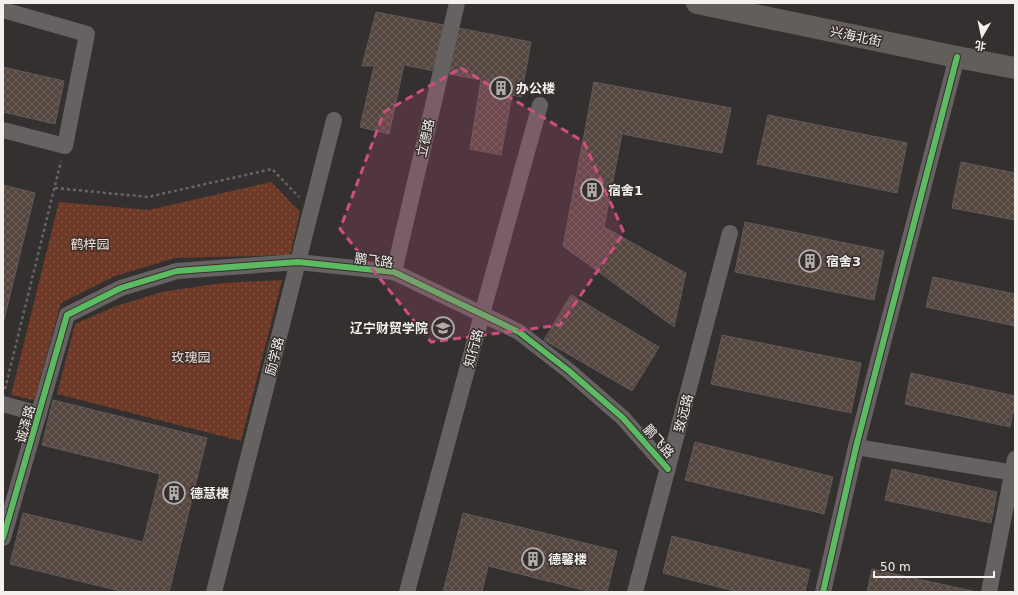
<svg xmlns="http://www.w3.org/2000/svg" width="1018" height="595" viewBox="0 0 1018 595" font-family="'DejaVu Sans','Noto Sans SC',sans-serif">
<defs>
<pattern id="green-dots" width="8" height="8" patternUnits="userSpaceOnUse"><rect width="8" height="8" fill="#6e3a27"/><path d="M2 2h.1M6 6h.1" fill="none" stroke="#835747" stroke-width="1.8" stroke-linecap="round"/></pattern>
<pattern id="building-cross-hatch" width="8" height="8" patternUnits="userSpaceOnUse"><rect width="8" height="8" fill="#554640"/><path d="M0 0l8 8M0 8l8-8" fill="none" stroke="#6e615c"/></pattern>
</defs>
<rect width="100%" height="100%" fill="#34302f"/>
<!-- green -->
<g fill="url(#green-dots)">
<polygon points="271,182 300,212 290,255 175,258 115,276 61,303 34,400 11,395 59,202 149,210"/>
<polygon points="282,280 241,441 57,394 75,324 116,306 162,292 222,283"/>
</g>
<!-- building -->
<g fill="url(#building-cross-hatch)" stroke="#5e5a59">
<polygon points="376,12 531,42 521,97 512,95 501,155 470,149 481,80 404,65 389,134 360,127 374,66 362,66"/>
<polygon points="3,67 64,81 55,124 3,112"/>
<polygon points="594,82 731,108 722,153 622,134 604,227 686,273 674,327 563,246"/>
<polygon points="768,115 907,143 897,193 757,164"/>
<polygon points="961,162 1015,173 1015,220 952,208"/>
<polygon points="3,185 35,193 3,324"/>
<polygon points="745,222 884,251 874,300 735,272"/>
<polygon points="933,277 1015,294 1015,326 926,307"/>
<polygon points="571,295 659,347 632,391 544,340"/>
<polygon points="722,335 861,363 851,413 711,384"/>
<polygon points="911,373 1015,396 1015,403 1010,427 905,404"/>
<polygon points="53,400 207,438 169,592 124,592 10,564 23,513 143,542 160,474 42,445"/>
<polygon points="695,442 833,477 824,514 685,480"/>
<polygon points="892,469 997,492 991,523 885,500"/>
<polygon points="463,513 617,551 607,592 591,592 488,566 482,592 443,592"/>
<polygon points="672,536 810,570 805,592 739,592 663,573"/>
<polygon points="872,569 977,592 867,592"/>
</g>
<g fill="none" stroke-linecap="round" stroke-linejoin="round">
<!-- path -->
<g stroke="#676564" stroke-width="2.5" stroke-dasharray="3 3" stroke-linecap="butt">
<polyline points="55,188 148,197 272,169 299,197"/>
<polyline points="5,389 61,161"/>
</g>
<!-- street -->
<g stroke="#656261" stroke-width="16">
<polyline points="3,10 87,34 65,146 3,130"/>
<polyline points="394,272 457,3"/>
<polyline points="3,404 39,414"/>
<polyline points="856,447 1015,473"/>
<polyline points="3,538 67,315 121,288 177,271 298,262 394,272 519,332 569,371 623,418 668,469"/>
<polyline points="214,592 334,120"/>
<polyline points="407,592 482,314 540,105"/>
<polyline points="635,592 730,233"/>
<polyline points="823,592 856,447 957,57"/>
<polyline points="989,592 1015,459"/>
</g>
<!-- secondary -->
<polyline stroke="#645e5b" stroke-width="22" points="697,3 957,57 1015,68"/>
<!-- cycleway casing -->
<g stroke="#362f2d" stroke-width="8">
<g id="cycleway">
<polyline points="3,538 67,315 121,288 177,271 298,262 394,272 519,332 569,371 623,418 668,469"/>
<polyline points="823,592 856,447 957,57"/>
</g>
</g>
<!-- cycleway -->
<use href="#cycleway" stroke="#5cba63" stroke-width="6"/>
</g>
<!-- marked area -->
<path fill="#ce4e80" fill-opacity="0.2" stroke="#ce4e80" stroke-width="3" stroke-dasharray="8 5" stroke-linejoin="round" d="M 461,68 L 584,142 L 624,233 L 560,325 L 431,342 L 340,229 L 384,112 Z"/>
<!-- icons -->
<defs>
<g id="building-ring" transform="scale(1.15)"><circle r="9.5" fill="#362f2d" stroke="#b1adab" stroke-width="1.5"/><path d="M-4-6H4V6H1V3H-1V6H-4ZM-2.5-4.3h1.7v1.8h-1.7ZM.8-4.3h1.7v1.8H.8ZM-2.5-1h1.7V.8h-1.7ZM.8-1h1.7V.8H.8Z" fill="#b1adab"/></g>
<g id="university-ring" transform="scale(1.15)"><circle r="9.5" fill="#362f2d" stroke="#b1adab" stroke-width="1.5"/><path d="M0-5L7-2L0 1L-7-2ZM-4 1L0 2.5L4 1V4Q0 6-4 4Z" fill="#b1adab"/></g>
</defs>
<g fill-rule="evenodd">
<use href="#building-ring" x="501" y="88"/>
<use href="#building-ring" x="592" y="190"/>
<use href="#building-ring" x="810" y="261"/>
<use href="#university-ring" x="443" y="328"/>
<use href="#building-ring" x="174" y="493"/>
<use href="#building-ring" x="533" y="559"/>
</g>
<g text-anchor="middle" stroke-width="3" stroke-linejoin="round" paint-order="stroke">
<!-- street labels -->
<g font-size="13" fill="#f4f0ee" stroke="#362f2d">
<text transform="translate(856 36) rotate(12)" y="5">兴海北街</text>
<text transform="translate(425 138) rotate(-77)" y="5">立德路</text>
<text transform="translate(374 260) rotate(7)" y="5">鹏飞路</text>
<text transform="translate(473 348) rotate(-75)" y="5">知行路</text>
<text transform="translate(274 356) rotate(-76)" y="5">励学路</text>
<text transform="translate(683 413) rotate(-75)" y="5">致远路</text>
<text transform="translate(25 424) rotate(-74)" y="5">诚泽路</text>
<text transform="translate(659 441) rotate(49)" y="5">鹏飞路</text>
</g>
<!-- poi labels -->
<g font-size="13" font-weight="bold" fill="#f4f0ee" stroke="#362f2d" text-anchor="start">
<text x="516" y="93">办公楼</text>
<text x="608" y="195">宿舍1</text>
<text x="826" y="266">宿舍3</text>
<text x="428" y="333" text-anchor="end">辽宁财贸学院</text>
<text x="190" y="498">德慧楼</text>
<text x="548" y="564">德馨楼</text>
</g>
<!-- park labels -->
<g font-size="13" fill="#f4ddd5" stroke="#362f2d">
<text x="90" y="249">鹤梓园</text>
<text x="191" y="362">玫瑰园</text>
</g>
</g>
<!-- border -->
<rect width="1018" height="595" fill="none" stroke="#f4f0ee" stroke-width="8"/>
<!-- north arrow -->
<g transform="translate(982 36) rotate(189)" stroke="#362f2d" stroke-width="3" paint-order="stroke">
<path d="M0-3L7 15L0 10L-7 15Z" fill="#f4f0ee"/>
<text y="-6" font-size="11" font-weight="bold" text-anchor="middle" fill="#f4f0ee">北</text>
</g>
<!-- scale -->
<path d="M874 571v6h120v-6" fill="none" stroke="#f4f0ee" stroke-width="2"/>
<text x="880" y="571" font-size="12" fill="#f4f0ee" stroke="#362f2d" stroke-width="3" paint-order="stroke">50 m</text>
</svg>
